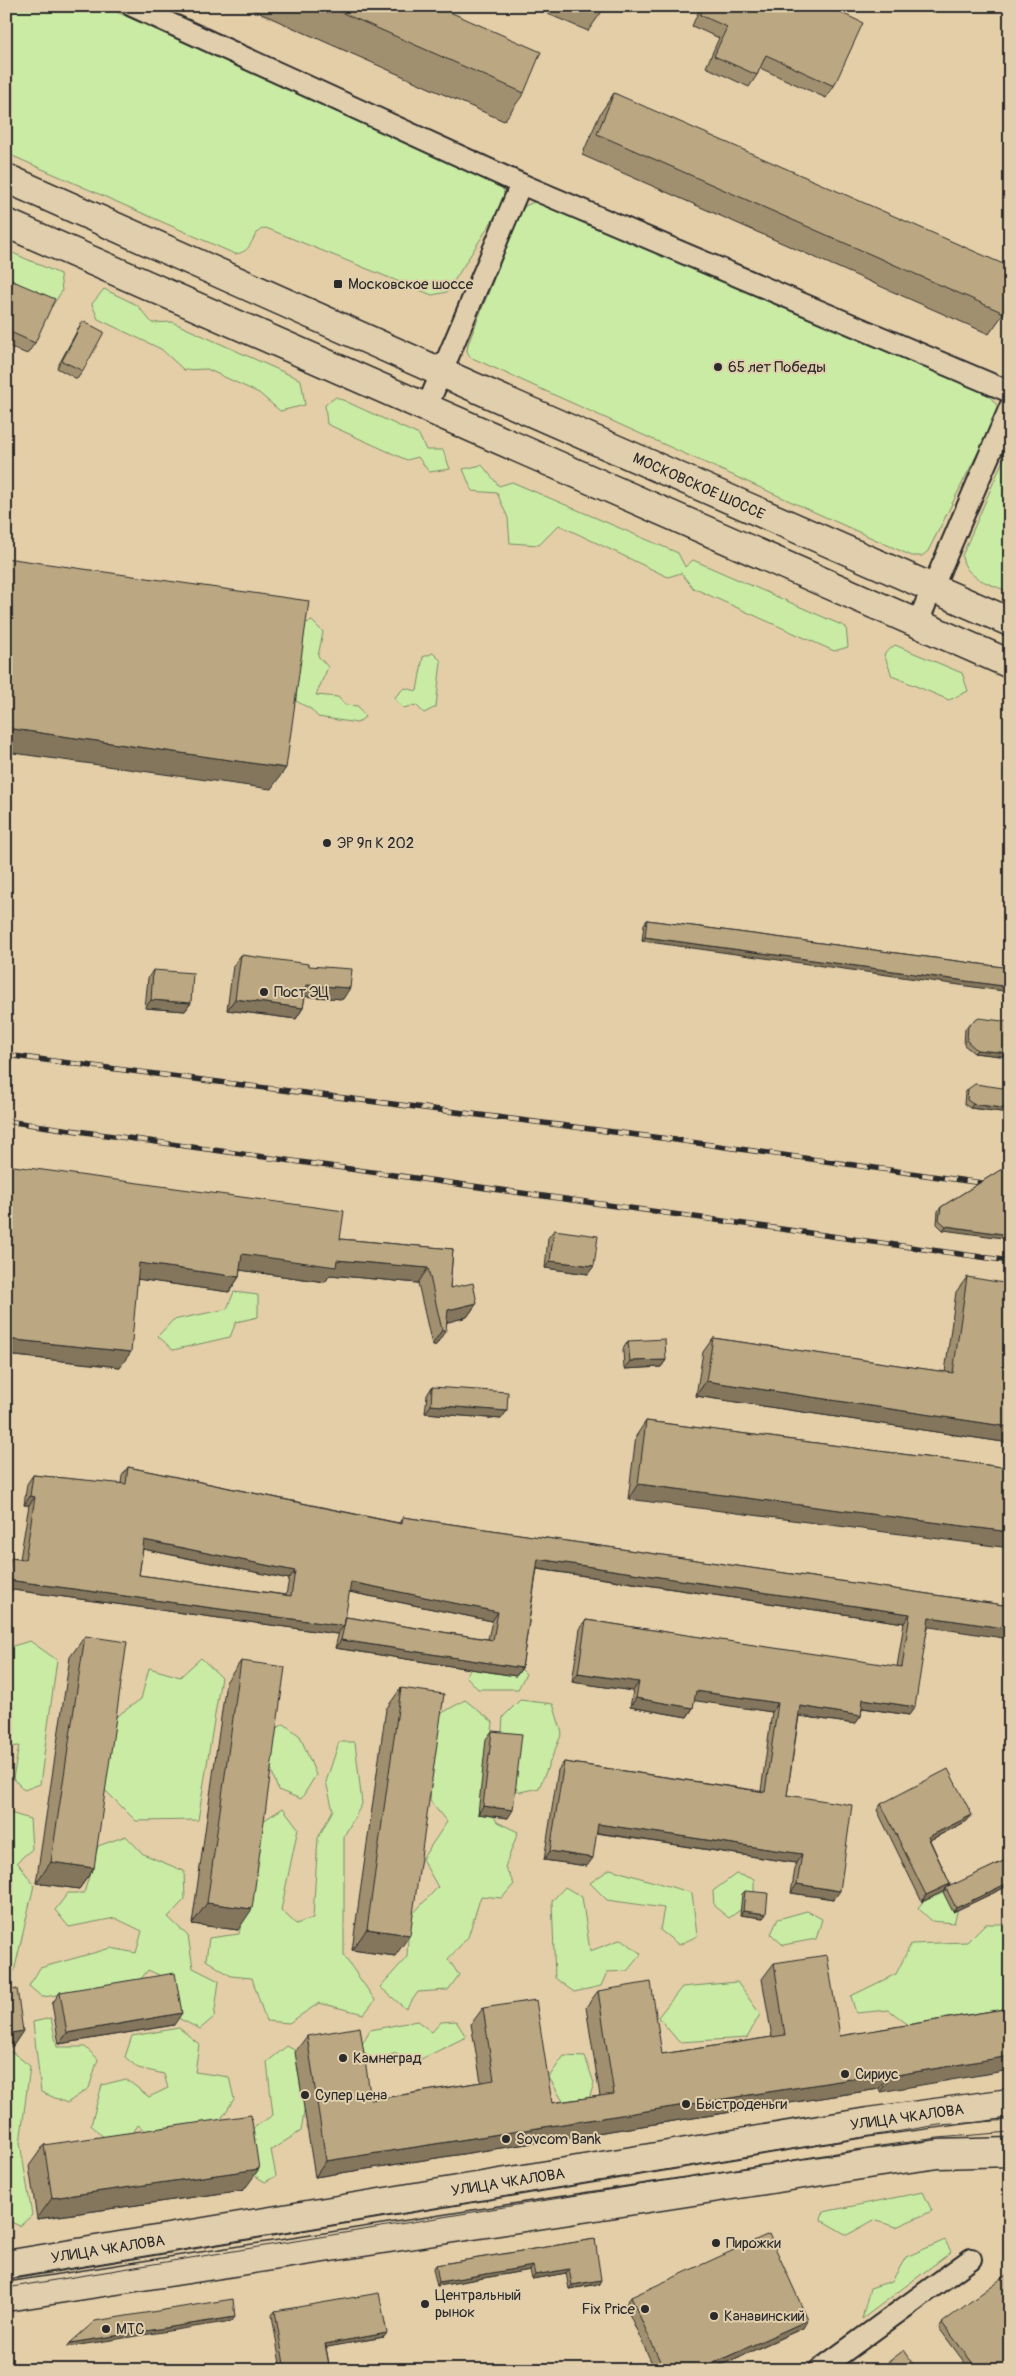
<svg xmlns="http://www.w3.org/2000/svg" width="1016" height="2376" viewBox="0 0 1016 2376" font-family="Pangolin,sans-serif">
<rect width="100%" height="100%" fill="#e3cea8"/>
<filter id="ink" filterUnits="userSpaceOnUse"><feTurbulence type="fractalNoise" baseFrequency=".02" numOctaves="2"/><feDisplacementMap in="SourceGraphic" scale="10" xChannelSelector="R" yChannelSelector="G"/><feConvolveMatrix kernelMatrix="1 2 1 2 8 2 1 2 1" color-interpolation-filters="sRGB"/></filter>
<g filter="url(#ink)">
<!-- green -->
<g fill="#c9eba3" stroke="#7a8b67">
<path d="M 6,6 L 103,6 L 493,178 C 503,185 505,190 504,202 L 447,292 L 432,295 L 266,228 C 249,231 256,252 235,254 L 6,153 Z"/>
<polygon points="534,202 544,203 985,391 996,404 999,411 928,551 922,556 912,556 470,357 467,351 468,344 520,213 525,206"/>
<polygon points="6,250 60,274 62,291 51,308 6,290"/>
<polygon points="104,289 137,305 152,323 172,322 301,380 305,405 280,411 259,393 207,369 184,370 161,349 98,319 92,304"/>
<polygon points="336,397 419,435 426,450 443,450 450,469 429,472 418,457 407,460 327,424 325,405"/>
<path d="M 1010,444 L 1010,592 C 991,584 965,579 962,556 Z"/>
<polygon points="482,465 499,486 512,482 678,553 685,567 693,560 846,627 848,647 834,651 693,588 681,573 668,577 559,525 539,545 510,543 508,518 497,493 472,491 463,469"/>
<polygon points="312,621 323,632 318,656 328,667 316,695 338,697 345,705 358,706 365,717 357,723 318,717 311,709 296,701 297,689 291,680 300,625"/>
<polygon points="895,645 962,673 968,691 949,700 892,676 884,654"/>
<polygon points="433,653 441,661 436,707 424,713 416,705 403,708 394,698 404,688 417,691 423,657"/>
<polygon points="234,1292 258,1295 258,1317 236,1322 230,1337 173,1350 158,1336 173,1320 227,1309"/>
<polygon points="30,1641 57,1660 40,1784 24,1790 13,1778 19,1746 6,1747 6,1648"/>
<polygon points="201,1658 221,1677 198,1820 136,1821 102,1787 113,1719 141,1699 149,1668 180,1677"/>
<polygon points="476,1661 514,1662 526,1674 518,1689 478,1689 466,1676"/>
<polygon points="465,1700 493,1722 485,1800 497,1822 518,1832 505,1867 514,1884 502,1898 481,1896 468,1937 448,1959 459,1975 448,1990 418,1992 406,2009 380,1987 407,1957 409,1918 438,1887 422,1859 447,1822 430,1801 435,1717"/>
<polygon points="520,1700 553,1704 562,1733 539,1788 520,1792 499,1772 503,1717"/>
<polygon points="284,1724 300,1736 316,1775 301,1799 278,1790 267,1756 270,1732"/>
<polygon points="339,1742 355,1742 362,1804 344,1836 344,1956 375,2000 364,2014 319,2003 289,2023 266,2021 252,1978 231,1976 206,1960 209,1938 239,1934 260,1823 283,1808 298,1828 281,1910 296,1924 313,1918 318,1838 333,1810 326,1782"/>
<polygon points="10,1813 30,1819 32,1849 17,1862 34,1885 14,1972 6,1976 6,1815"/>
<polygon points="126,1836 143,1854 184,1871 185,1899 168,1917 188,1936 193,1968 219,1981 214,2017 200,2029 178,2018 172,1981 148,1970 136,1985 42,1997 29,1986 40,1968 111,1948 136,1953 142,1931 115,1918 69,1927 55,1910 68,1893 84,1893 98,1846"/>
<polygon points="610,1869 692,1893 697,1936 679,1945 660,1930 664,1908 607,1900 590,1883"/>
<polygon points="736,1874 754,1879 754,1900 729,1918 714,1906 713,1891"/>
<polygon points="565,1887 582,1897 590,1951 622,1939 641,1954 627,1971 607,1972 601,1986 574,1992 555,1978 552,1901"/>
<polygon points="934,1887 960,1901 954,1923 932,1921 918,1908"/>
<polygon points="807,1911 822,1919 816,1939 783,1945 771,1934 778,1919"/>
<polygon points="985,1924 1005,1924 1010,1947 1010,2009 910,2026 889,2010 856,2013 851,1996 896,1974 911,1944 967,1942"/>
<polygon points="737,1982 760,2014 747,2038 679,2042 658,2017 682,1987"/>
<polygon points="51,2018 57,2047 85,2047 98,2059 89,2088 67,2103 41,2092 33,2022"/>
<polygon points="417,2021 432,2032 441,2022 456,2021 466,2037 411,2064 395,2053 375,2062 360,2048 370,2030"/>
<polygon points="179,2028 199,2044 195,2072 229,2077 234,2099 214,2130 155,2139 138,2125 126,2144 112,2145 91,2125 102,2085 126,2079 149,2097 168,2088 164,2074 138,2068 125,2057 132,2036"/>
<polygon points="287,2046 312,2060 301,2131 271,2150 276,2176 265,2182 249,2172 246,2133 273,2115 267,2062"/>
<polygon points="6,2052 12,2052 30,2066 20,2143 32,2215 20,2226 6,2220"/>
<polygon points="564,2056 585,2057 594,2083 587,2105 565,2105 549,2077"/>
<polygon points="923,2192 932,2211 896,2227 874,2220 847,2235 821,2220 823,2212"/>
<polygon points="945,2240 951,2252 862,2319 870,2288 892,2281 906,2257"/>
</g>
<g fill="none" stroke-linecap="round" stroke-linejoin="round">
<!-- street casing -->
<g stroke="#2b2b2b" stroke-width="24">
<g id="street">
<polyline points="132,6 521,184 1010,392"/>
<polyline points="426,409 521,184"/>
<polyline points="917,624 1010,407"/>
<polyline points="819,2370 971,2259"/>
</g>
</g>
<!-- secondary casing -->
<g stroke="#2b2b2b" stroke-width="31">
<g id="secondary">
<polyline points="6,178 483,391 1010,622"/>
<polyline points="6,223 1010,664"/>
<polyline points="6,2265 868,2122 1010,2103"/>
<polyline points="6,2297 874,2163 939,2154 1010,2152"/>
</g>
</g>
<!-- street -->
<use href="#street" stroke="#e1ceac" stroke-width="20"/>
<!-- secondary -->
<use href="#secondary" stroke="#e1ceac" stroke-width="28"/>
<!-- tram -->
<g stroke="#2b2b2b" stroke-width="1">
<polyline points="6,2279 870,2136 939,2125 1010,2120"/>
<polyline points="6,2288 873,2147 938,2138 1010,2132"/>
</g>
<!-- rail casing -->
<g stroke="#2b2b2b" stroke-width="5.5">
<g id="rail">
<polyline points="6,1055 669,1139 1010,1187"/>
<polyline points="6,1121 1010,1261"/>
</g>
</g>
<!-- rail -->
<use href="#rail" stroke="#e1ceac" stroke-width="4" stroke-dasharray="11" stroke-linecap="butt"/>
</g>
<!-- wall -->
<g fill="#a19070" stroke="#2b2b2b" fill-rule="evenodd">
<polygon points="244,6 436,6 524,93 504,121"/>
<polygon points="551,6 605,6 603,10 588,31 548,14"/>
<polygon points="701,6 827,6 834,86 826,98 760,68 757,75 749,87 706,67 719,38 692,26"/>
<polygon points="614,93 1004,313 989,334 582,155 600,114"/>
<polygon points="6,278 35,343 27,354 6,345"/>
<polygon points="83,321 83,371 77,379 57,368 78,329"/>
<polygon points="647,920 1010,968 642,941 644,924"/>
<polygon points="241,955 309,966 343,999 305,996 303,1008 296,1019 227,1010 233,966"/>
<polygon points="153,970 191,1003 185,1011 145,1008 148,978"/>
<polygon points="1010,1022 1010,1057 974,1053 964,1045 965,1029 968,1025"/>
<polygon points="968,1089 1010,1089 1010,1113 970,1108 964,1104 965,1093"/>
<polygon points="1010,1164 943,1230 937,1224 938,1211 941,1207"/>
<polygon points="6,1165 340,1239 453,1249 450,1288 477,1303 467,1317 447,1322 436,1345 432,1345 418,1283 330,1275 325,1282 240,1270 239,1277 229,1292 138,1279 120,1367 6,1355"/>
<polygon points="554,1230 588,1274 545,1268 548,1238"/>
<polygon points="967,1277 1010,1443 696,1396 703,1352 713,1338 945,1372 956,1292"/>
<polygon points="628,1341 666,1360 661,1367 624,1369 623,1349"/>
<polygon points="432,1387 501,1419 425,1413 427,1395"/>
<polygon points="646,1421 1010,1468 628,1499 636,1436"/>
<path d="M 128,1467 L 399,1523 L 403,1517 L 1010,1606 L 928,1627 L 909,1715 L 862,1708 L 861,1716 L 855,1724 L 799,1716 L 787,1795 L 834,1899 L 791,1893 L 796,1863 L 596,1833 L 587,1866 L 544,1860 L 558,1770 L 564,1762 L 761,1791 L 772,1712 L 694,1700 L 693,1708 L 687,1717 L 630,1707 L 633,1691 L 572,1682 L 580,1629 L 586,1620 L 897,1667 L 904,1623 L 537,1569 L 522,1668 L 516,1676 L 335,1648 L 339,1632 L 337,1634 L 6,1589 L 6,1565 L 11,1558 L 20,1559 L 29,1505 L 24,1505 L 27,1484 L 33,1475 L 121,1484 L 122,1476 ZM 143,1549 L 289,1579 L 286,1595 L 139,1575 ZM 349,1592 L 492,1621 L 488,1639 L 346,1617 L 344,1620 Z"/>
<polygon points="85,1636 94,1868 79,1889 36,1883 70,1657"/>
<polygon points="241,1661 238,1930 192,1924 226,1682"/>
<polygon points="401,1688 395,1956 352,1950 386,1709"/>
<polygon points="492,1731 508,1818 478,1814 486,1739"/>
<polygon points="881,1804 967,1821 930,1840 950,1884 948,1888 1010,1858 1010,1885 953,1912 943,1892 945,1891 922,1902 877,1810"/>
<polygon points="1009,1846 1010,1846 1010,1858 1006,1850"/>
<polygon points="745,1891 766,1914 763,1918 740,1915 742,1894"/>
<polygon points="774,1963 840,2036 1010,2008 880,2092 879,2089 315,2177 295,2052 307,2036 371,2100 481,2082 471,2024 483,2008 552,2103 600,2096 586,2007 598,1991 662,2054 772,2037 762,1979"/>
<polygon points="60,1992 174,2025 59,2044 52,2004"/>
<polygon points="44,2145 244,2190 37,2219 29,2166"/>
<polygon points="595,2239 599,2284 569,2289 566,2273 532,2279 530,2270 437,2286 433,2269 436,2265"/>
<polygon points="631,2297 803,2328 710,2370 655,2370 625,2305"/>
<polygon points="275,2311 384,2337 326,2347 330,2370 281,2370 272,2315"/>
<polygon points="942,2323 1010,2370 970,2370 939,2328"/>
</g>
<!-- shaded-wall -->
<g fill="#83765b" stroke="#2b2b2b">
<polygon points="6,728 286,768 271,789 6,752"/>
<polygon points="645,937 1010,987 1010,992 642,941"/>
<polygon points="307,985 350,988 343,999 299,996"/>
<polygon points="235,999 303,1008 296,1019 227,1010"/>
<polygon points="151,1000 191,1003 185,1011 145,1008"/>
<polygon points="977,1050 1010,1053 1010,1057 974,1053"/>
<polygon points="973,1104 1010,1109 1010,1113 970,1108"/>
<polygon points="946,1226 1010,1235 1010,1239 943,1230"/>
<polygon points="242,1254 337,1260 428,1268 418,1283 330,1275 325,1282 232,1269"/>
<polygon points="550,1261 594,1266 588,1274 545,1268"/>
<polygon points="139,1263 239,1277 229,1292 129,1278"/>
<polygon points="477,1303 467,1317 441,1324 448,1310"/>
<polygon points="442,1330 446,1330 436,1345 432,1345"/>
<polygon points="6,1339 131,1352 120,1367 6,1355"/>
<polygon points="666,1360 661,1367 624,1369 630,1361"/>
<polygon points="706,1381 1010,1427 1010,1443 696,1396"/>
<polygon points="431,1405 507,1411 501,1419 425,1413"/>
<polygon points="638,1484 1010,1532 1010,1548 628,1499"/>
<polygon points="30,1496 35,1497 29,1505 24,1505"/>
<polygon points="144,1540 295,1571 289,1579 138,1548"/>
<polygon points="538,1559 910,1614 904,1623 532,1568"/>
<polygon points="8,1580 344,1626 337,1634 6,1589 6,1583"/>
<polygon points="351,1582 498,1612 492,1621 345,1591"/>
<polygon points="929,1617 1010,1629 1010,1639 923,1626"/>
<polygon points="341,1640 522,1668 516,1676 335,1648"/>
<polygon points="578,1673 639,1682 633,1691 572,1682"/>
<polygon points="696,1691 778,1703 772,1712 690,1700"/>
<polygon points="636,1698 693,1708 687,1717 630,1707"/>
<polygon points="863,1699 915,1707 909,1715 857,1707"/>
<polygon points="800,1706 861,1716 855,1724 794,1715"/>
<polygon points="483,1806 513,1810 508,1818 478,1814"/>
<polygon points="972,1815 967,1821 924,1843 928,1837"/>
<polygon points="598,1824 802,1854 796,1863 592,1832"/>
<polygon points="550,1851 593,1858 587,1866 544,1860"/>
<polygon points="51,1862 94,1868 79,1889 36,1883"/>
<polygon points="1010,1882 1010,1885 953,1912 956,1908"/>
<polygon points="797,1884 840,1891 834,1899 791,1893"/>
<polygon points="950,1884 947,1889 946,1888 945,1891 922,1902 926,1895"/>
<polygon points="207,1903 252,1909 238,1930 192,1924"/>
<polygon points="743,1911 766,1914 763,1918 740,1915"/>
<polygon points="367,1929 410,1935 395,1956 352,1950"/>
<polygon points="182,2013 174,2025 59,2044 67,2033"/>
<polygon points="23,2031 13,2046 6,2047 6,2034"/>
<polygon points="1010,2056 1010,2070 880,2092 891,2076"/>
<polygon points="890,2073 879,2089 315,2177 326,2161"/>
<polygon points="259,2169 244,2190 37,2219 52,2198"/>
<polygon points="533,2266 530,2270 437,2286 439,2282"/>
<polygon points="569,2269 566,2273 532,2279 535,2275"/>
<polygon points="601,2280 599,2284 569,2289 572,2285"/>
<polygon points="235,2317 232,2321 67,2347 70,2343"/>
<polygon points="808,2320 803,2328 710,2370 698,2370"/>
<polygon points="387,2333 384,2337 322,2348 325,2344"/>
</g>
<!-- building -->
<g fill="#bba882" stroke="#2b2b2b" fill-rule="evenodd">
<polygon points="327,6 436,6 541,52 524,93"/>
<polygon points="594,6 605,6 603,10"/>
<polygon points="704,6 827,6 863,23 834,86 766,55 757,75 714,56 727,27 700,15"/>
<polygon points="614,93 1010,267 1010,300 1004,313 597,134"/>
<polygon points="6,278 55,299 35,343 6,330"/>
<polygon points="83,321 104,332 83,371 62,361"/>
<polygon points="6,558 309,601 286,768 6,728"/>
<polygon points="647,920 1010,968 1010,987 645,937"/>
<polygon points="241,955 309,964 309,966 352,969 350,988 307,985 303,1008 235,999"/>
<polygon points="153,970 193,973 191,1003 151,1000"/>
<polygon points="979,1018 1010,1022 1010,1053 977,1050 967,1041 968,1025"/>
<polygon points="975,1084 1010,1089 1010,1109 973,1104 967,1100 968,1089"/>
<polygon points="1010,1164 1010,1235 946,1226 939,1220 941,1207"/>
<polygon points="6,1165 344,1211 340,1239 453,1249 450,1288 473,1283 477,1303 448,1310 446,1330 442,1330 428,1268 337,1260 336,1267 242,1254 239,1277 139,1263 131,1352 6,1339"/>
<polygon points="554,1230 598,1236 594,1266 550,1261"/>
<polygon points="967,1277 1010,1284 1010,1427 706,1381 713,1338 953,1373"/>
<polygon points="665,1339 666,1360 630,1361 628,1341"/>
<polygon points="432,1387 508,1392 507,1411 431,1405"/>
<polygon points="646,1421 1010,1468 1010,1532 638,1484"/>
<path d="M 128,1467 L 402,1524 L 403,1517 L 1010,1606 L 1010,1629 L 929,1617 L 915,1707 L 863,1699 L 861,1716 L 800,1706 L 787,1795 L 852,1805 L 840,1891 L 797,1884 L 802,1854 L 598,1824 L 593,1858 L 550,1851 L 564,1762 L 765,1792 L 778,1703 L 696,1691 L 693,1708 L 636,1698 L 639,1682 L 578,1673 L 586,1620 L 902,1667 L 910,1614 L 538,1559 L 522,1668 L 341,1640 L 346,1617 L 493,1640 L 498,1612 L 351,1582 L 344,1626 L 8,1580 L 11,1558 L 25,1560 L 35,1497 L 30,1496 L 33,1475 L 126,1484 ZM 144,1540 L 295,1571 L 291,1596 L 139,1575 Z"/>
<polygon points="85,1636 127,1642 94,1868 51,1862"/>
<polygon points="241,1661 285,1667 252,1909 207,1903"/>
<polygon points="401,1688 444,1694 410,1935 367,1929"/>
<polygon points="492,1731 522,1734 513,1810 483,1806"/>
<polygon points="948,1769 972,1815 928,1837 950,1884 926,1895 881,1804"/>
<polygon points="1010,1858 1010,1882 956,1908 946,1888"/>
<polygon points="745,1891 768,1893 766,1914 743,1911"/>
<polygon points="827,1955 840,2036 1010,2008 1010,2056 891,2076 890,2073 326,2161 307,2036 360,2027 371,2100 494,2080 483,2008 536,2000 552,2103 614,2094 598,1991 651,1982 662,2054 785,2035 774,1963"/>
<polygon points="175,1973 182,2013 67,2033 60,1992"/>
<polygon points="17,1989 23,2031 6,2034 6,1991"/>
<polygon points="251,2115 259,2169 52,2198 44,2145"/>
<polygon points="769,2234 808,2320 698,2370 664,2370 631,2297"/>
<polygon points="595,2239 601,2280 572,2285 569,2269 535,2275 533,2266 439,2282 436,2265"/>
<polygon points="1010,2272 1010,2370 978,2370 942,2323"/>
<polygon points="379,2293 387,2333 325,2344 330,2370 285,2370 275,2311"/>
<polygon points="233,2299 235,2317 70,2343 95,2321"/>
<polygon points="904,2350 918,2370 878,2370"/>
</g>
</g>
<!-- markers -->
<g fill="#2b2b2b" stroke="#e1ceac" stroke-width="2">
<rect x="333" y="279" width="10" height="10" rx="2.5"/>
<circle cx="718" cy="367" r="5"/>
<circle cx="327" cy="843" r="5"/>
<circle cx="264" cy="992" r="5"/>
<circle cx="343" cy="2058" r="5"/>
<circle cx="845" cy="2074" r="5"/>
<circle cx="305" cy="2095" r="5"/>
<circle cx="686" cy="2104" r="5"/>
<circle cx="506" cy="2139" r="5"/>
<circle cx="716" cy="2243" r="5"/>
<circle cx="425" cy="2304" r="5"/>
<circle cx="645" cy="2309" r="5"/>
<circle cx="714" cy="2316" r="5"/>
<circle cx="106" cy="2329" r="5"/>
</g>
<g text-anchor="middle" stroke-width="4" stroke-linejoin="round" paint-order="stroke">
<!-- poi labels -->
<g font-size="15" fill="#2b2b2b" stroke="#e1ceac" text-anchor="start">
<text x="348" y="289">Московское шоссе</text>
<text x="728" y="372">65 лет Победы</text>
<text x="337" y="848">ЭР 9п К 202</text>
<text x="274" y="997">Пост ЭЦ</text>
<text x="353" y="2063">Камнеград</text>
<text x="855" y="2079">Сириус</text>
<text x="315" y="2100">Супер цена</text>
<text x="696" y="2109">Быстроденьги</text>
<text x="516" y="2144">Sovcom Bank</text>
<text x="726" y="2248">Пирожки</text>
<text x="435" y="2300">Центральный<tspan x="435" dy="17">рынок</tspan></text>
<text x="635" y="2314" text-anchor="end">Fix Price</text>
<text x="724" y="2321">Канавинский</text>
<text x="116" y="2334">МТС</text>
</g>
<!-- street labels -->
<g font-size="15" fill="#2b2b2b" stroke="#e1ceac">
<text transform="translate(699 486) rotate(24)" y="5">МОСКОВСКОЕ ШОССЕ</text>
<text transform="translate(907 2117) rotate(-8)" y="5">УЛИЦА ЧКАЛОВА</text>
<text transform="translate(508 2182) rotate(-9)" y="5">УЛИЦА ЧКАЛОВА</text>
<text transform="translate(108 2249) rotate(-9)" y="5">УЛИЦА ЧКАЛОВА</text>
</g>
</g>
<!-- margin -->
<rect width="1016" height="2376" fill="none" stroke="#e1ceac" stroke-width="25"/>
<rect x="12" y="12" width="991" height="2351" fill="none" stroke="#2b2b2b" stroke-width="2" filter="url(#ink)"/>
</svg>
